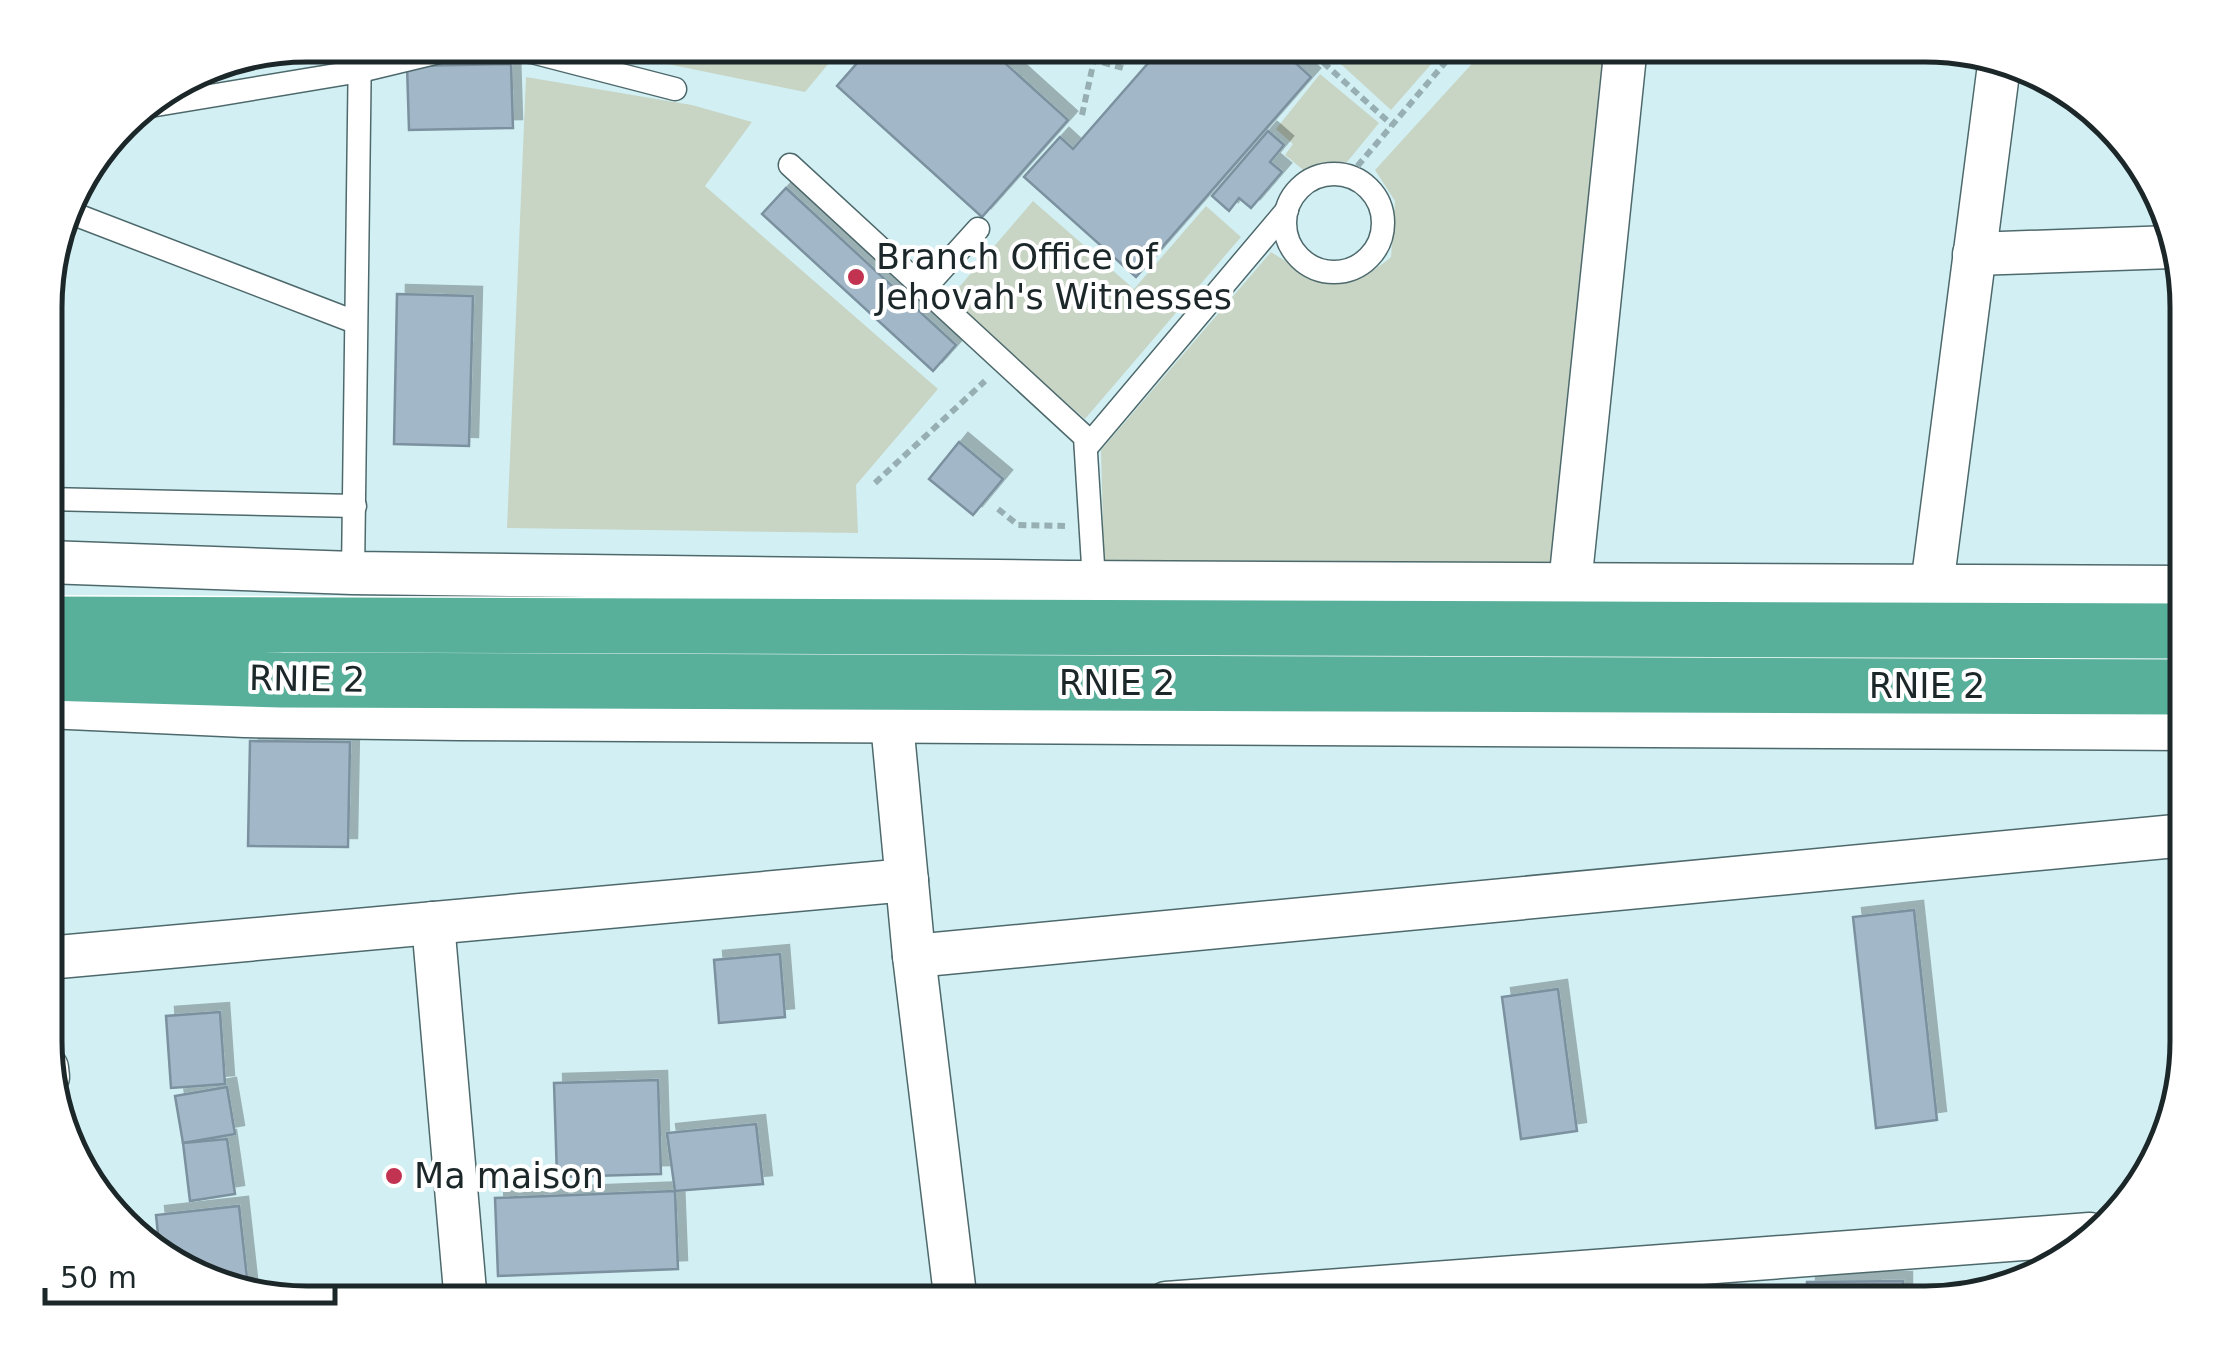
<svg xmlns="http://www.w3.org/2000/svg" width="2232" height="1348" viewBox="0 0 2232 1348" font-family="'DejaVu Sans',sans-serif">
<defs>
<filter id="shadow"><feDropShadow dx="9" dy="-9" stdDeviation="0" flood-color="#0004"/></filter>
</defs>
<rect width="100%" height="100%" fill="#d2f0f4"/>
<!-- green -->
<g fill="#c8d5c5">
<polygon points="574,45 844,45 805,92"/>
<polygon points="1320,45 1448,45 1391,110"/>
<path d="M 1489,45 L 1607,45 L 1554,563 L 1104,566 L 1101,450 L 1271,252 C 1324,285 1337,301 1391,257 L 1395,201 L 1375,170 Z"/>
<polygon points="1320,74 1379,123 1347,162 1307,173 1285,155 1293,144 1276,129"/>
<polygon points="526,77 692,105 752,122 705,186 938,389 856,485 858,533 507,528"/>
<polygon points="1033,201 1134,289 1206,206 1241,237 1085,419 948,300"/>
</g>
<!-- building -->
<g fill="#a2b7c7" stroke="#7c919f" stroke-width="2.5" filter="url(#shadow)">
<polygon points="873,45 985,45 1068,120 982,217 837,86"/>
<polygon points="1164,45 1276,45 1311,77 1136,277 1024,177 1060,137 1073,149"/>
<polygon points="511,64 513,128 409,130 407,66"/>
<polygon points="1268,131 1284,145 1270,162 1282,172 1251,208 1239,198 1229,211 1212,196"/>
<polygon points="786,188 956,345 933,371 762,214"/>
<polygon points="397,294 473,296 469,446 394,444"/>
<polygon points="959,442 1003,479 973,515 929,479"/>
<polygon points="250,741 350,742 348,847 248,846"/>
<polygon points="1914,910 1937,1120 1876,1128 1853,917"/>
<polygon points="780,954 785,1017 719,1023 714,960"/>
<polygon points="1558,989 1577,1131 1521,1139 1502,997"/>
<polygon points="220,1012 225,1084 171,1088 166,1016"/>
<polygon points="658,1080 661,1174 557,1177 554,1083"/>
<polygon points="227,1087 235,1134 183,1143 175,1096"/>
<polygon points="756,1124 763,1184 675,1191 667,1133"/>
<polygon points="227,1139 235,1194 190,1201 183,1143"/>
<polygon points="675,1191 678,1269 498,1276 495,1198"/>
<polygon points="239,1206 248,1287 176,1268 160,1253 156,1215"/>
<polygon points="1903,1281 1903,1302 1807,1303 1807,1282"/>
</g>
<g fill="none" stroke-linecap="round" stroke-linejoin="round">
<!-- service casing -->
<g stroke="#4e696c" stroke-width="25">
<g id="service">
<polyline points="138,108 360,71 443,51 488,47 532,52 675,89"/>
<polyline points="790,165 1085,437 1094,581"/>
<circle cx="1334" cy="223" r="49"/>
<polyline points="66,211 355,322"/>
<polyline points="924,289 978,229"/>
<polyline points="1086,448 1287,210"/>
<polyline points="47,499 355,506"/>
<polyline points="353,573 360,45"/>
</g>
</g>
<!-- minor casing -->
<g stroke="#4e696c" stroke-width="45">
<g id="minor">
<polyline points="1974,254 2172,247"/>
<polyline points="47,562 353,573 1069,582 2186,587"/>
<polyline points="1570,584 1626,45"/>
<polyline points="1932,586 1999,65"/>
<polyline points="892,697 892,723 914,956 956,1303"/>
<polyline points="47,707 245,716 460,719 2186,729"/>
<polyline points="433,923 466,1303"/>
<polyline points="914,956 2186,835"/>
<polyline points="47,958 907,880"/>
<polyline points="47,1068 48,1077"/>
<polyline points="1166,1303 2090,1234"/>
</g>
</g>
<!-- trunk casing -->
<g stroke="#fff" stroke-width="58">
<g id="trunk">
<polyline points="47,624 2186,631"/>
<polyline points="47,673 281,680 2186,687"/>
</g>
</g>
<!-- path -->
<g stroke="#97afb2" stroke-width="6" stroke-dasharray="8 5" stroke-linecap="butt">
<polyline points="1040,45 1123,68"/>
<polyline points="1304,45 1392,125"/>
<polyline points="1082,115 1094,60 1108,45"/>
<polyline points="1349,176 1460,45"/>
<polyline points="875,483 985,381"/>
<polyline points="998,509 1018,525 1065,526"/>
</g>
<!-- service -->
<use href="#service" stroke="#fff" stroke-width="22"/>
<!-- minor -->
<use href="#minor" stroke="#fff" stroke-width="42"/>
<!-- trunk -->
<use href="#trunk" stroke="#58b09b" stroke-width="55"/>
</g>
<!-- markers -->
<g fill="#c23251" stroke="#fff" stroke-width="4">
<circle cx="856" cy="277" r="10"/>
<circle cx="394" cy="1176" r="10"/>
</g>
<g text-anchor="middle" stroke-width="8" stroke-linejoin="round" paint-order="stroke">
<!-- poi labels -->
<g font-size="35" fill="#1c2729" stroke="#fff" text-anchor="start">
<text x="876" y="269">Branch Office of<tspan x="876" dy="40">Jehovah's Witnesses</tspan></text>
<text x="414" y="1188">Ma maison</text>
</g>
<!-- street labels -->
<g font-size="35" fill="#1c2729" stroke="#fff">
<text transform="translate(307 679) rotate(1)" y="12">RNIE 2</text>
<text x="1117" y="695">RNIE 2</text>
<text x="1927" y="698">RNIE 2</text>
</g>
</g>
<!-- crop -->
<path d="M0 0H2232V1348H0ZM307 62H1925A245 245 0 0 1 2170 307V1041A245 245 0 0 1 1925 1286H307A245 245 0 0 1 62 1041V307A245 245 0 0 1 307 62Z" fill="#fff" fill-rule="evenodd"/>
<path fill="none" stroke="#1c2729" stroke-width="5" d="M307 62H1925A245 245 0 0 1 2170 307V1041A245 245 0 0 1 1925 1286H307A245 245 0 0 1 62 1041V307A245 245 0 0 1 307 62Z"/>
<!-- scale -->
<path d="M45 1288v15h290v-15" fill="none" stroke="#1c2729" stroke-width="5"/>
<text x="60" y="1288" font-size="30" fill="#1c2729" stroke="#ffffff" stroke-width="8" paint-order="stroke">50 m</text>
</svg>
